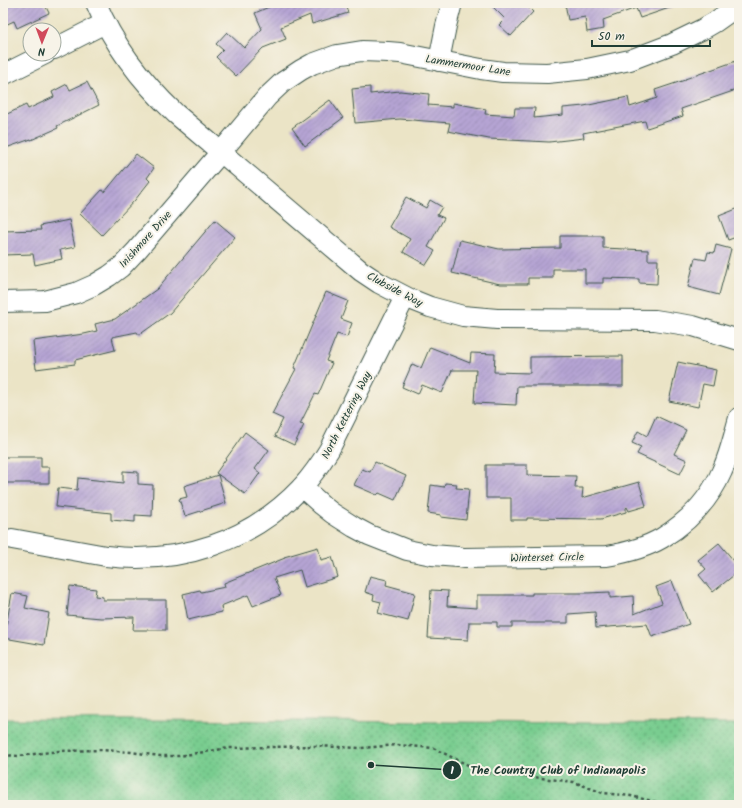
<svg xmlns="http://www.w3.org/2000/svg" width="742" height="808" viewBox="0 0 742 808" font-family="Kalam,sans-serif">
<defs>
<pattern id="green-dots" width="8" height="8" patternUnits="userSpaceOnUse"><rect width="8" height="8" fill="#79cd90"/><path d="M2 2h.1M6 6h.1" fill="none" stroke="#63a876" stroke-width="1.8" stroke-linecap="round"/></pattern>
<pattern id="building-hatch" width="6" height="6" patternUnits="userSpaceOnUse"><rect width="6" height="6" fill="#b6a4d4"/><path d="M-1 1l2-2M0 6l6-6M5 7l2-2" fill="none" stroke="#9387ad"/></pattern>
</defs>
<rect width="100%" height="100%" fill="#f7f3e8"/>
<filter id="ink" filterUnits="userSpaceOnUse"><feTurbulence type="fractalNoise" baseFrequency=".025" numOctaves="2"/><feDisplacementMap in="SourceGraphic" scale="8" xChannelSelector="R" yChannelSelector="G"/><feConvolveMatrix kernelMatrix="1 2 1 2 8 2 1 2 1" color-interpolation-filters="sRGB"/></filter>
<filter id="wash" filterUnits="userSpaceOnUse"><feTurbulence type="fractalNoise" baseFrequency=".012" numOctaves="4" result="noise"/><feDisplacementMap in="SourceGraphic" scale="16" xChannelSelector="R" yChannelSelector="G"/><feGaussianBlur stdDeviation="0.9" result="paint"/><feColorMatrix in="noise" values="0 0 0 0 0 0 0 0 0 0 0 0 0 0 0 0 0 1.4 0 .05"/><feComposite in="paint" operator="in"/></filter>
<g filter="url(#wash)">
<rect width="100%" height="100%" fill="#ebe4c6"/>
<!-- green -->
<polygon fill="url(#green-dots)" stroke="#4c8562" points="3,719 739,724 739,805 3,805"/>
<g id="blocks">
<!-- building -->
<g fill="url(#building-hatch)">
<polygon points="3,3 44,3 49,13 17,28 14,21 3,26"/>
<polygon points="278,3 345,3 348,13 312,24 310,15 281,27 286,39 263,48 236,76 216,57 223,50 216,44 227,32 244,48 262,29 255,13"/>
<polygon points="489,3 524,3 533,12 511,36 499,25 505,19"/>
<polygon points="565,3 678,3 678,5 640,18 636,8 603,20 604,29 587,32 585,17 568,20"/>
<polygon points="739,60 739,89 681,109 683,116 647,128 645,121 583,133 584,138 549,142 489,139 448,131 450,123 400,119 355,123 352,89 370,87 370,94 400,91 429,94 428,105 453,107 453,103 486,109 485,114 514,116 515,108 535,108 534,118 563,115 563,108 584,106 628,97 630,107 657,98 655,90 685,80 685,79"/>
<polygon points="87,82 99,105 57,126 58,128 31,140 31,139 3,149 3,116 26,105 28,109 54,97 52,92 67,84 70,90"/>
<polygon points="330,100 343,118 305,146 292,128"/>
<polygon points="136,154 154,168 147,178 150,181 135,200 102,235 80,214 102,190 105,192"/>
<polygon points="406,197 426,208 430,200 442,207 437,215 444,218 428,247 435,251 426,265 403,252 410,239 389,227"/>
<polygon points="739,208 739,236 728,240 719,216"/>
<polygon points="69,220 75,247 60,250 62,259 35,265 33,254 3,255 3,231 41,230 40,226"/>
<polygon points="215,220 235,237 170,313 139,335 137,332 112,337 115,350 75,360 75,364 36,369 33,341 84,334 97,331 95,324 115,319 157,289"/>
<polygon points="560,236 603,236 603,248 648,250 648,260 658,260 657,284 639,283 639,279 603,278 603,283 585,283 585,269 553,269 553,278 528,278 528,284 500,284 452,273 460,240 499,249 560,248"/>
<polygon points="716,245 731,249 719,295 688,287 695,258 706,260 708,252 714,253"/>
<polygon points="326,292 348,301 341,319 352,323 347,337 337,334 326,361 332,363 318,395 315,394 300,424 304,425 294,445 275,436 283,419 272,414 296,369 294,368"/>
<polygon points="430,347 470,363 471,353 495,354 494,372 530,373 530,357 623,356 623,386 517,386 516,405 474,403 476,370 452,370 442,393 422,385 418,394 402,387 412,364 421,368"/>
<polygon points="678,362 716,370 713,386 703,384 698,407 669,401"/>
<polygon points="656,416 686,430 674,454 687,460 680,474 637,454 641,447 632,443 638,431 647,436"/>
<polygon points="245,432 269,450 255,469 260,473 245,494 216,473"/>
<polygon points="4,457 41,457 41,467 49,467 49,483 4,483"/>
<polygon points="375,462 406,476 395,500 379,493 377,495 354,485 362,469 370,472"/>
<polygon points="486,465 527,465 527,475 576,476 575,488 583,488 582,498 639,482 646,506 629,511 627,507 626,508 626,512 601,519 527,518 527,520 511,520 511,498 486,498"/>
<polygon points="123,471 138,472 138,484 153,485 152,516 135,515 135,522 111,520 111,513 56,507 58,488 77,490 78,478 123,483"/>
<polygon points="218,475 226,503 185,516 179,499 187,497 184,486"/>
<polygon points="445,483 457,484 456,488 469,489 466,520 441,517 441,515 428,513 431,485 444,487"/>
<polygon points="719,543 739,567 739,571 713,592 699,575 706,569 698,560"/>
<polygon points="318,547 321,560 332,557 338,577 305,587 300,570 274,578 281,595 253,606 248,595 221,606 222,612 188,620 183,594 200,590 201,592 225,587 224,583 285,558 284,557"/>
<polygon points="370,576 387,580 386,585 415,593 408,621 378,613 381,602 373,600 374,595 365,592"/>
<polygon points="672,581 689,624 652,637 647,624 596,628 595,612 568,614 568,623 512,623 512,627 497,627 497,622 469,622 468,640 428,638 431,590 448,591 447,606 477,608 477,595 532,595 532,593 587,593 610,592 610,598 633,596 634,614 662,603 656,587"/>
<polygon points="70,586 96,589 95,596 103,597 103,600 166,600 166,630 133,630 134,617 101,618 67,615"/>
<polygon points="12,593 28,596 25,608 49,613 44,645 4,638"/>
</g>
</g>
</g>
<g filter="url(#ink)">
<use href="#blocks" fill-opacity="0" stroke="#3e564a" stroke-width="1"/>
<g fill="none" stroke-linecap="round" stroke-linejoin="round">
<!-- minor casing -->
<g stroke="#3e564a" stroke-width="22">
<g id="minor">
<path d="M 96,3 C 114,46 142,82 176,114 L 361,271 L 379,283 L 410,299 L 430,307 L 463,316 L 497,319 L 655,320 L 693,326 L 739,340"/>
<polyline points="54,49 105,23"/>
<polyline points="439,61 446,26 452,3"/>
<polyline points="3,75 45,54"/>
<polyline points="3,302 45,301 76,293 94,285 109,276 121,267 137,250 221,152 267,97 283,82 301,70 312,64 337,55 362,51 388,52 400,53 481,69 503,72 547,73 587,69 630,60 672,44 703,29 715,22 739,5"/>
<path d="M 302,487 L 322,505 L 332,513 L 354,527 L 369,535 L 407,550 L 432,555 L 458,557 L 464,558 L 607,556 C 625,553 645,548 662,538 C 688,522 710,499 722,471 C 730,454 734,435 739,418"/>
<path d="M 12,539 L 106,556 C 180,565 250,542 302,487 C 312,476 321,463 329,450 L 405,297"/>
</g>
</g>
<!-- path -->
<polyline stroke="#3e564a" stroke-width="2.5" stroke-dasharray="3 3" stroke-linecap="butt" points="3,755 18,756 59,751 102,750 131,752 160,756 179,756 229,748 315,746 361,748 397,745 433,748 472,767 493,774 533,777 574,782 603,793 631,796 660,803 664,805"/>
<!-- minor -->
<use href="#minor" stroke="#fff" stroke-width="20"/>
</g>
</g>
<g text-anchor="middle" stroke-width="4" stroke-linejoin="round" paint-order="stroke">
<!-- street labels -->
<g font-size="11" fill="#1f3d34" stroke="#f7f3e8">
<text transform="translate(468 65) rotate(9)" y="4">Lammermoor Lane</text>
<text transform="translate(145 239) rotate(-48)" y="4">Inishmore Drive</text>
<text transform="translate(395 289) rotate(28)" y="4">Clubside Way</text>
<text transform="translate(346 415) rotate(-63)" y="4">North Kettering Way</text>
<text transform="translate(547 557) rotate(-1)" y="4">Winterset Circle</text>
</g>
</g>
<!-- callouts -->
<path fill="none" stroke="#1f3d34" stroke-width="1.5" d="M371 765L452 770"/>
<g fill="#1f3d34" stroke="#f7f3e8" stroke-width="1.5">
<circle cx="371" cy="765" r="4"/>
<circle cx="452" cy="770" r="10"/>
</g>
<g font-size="12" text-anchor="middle" font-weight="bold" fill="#fff">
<text x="452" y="774">1</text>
</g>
<g font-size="12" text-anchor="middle" font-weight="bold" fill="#1f3d34" stroke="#f7f3e8" stroke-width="4" stroke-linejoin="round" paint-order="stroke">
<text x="558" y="774">The Country Club of Indianapolis</text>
</g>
<!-- margin -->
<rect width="742" height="808" fill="none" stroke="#f7f3e8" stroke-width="16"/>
<!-- north arrow -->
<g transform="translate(42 42) rotate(181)"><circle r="19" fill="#f7f3e8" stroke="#a1aaa0"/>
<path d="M0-3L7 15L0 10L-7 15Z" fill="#d1495b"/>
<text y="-6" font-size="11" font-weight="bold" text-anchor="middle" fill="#1f3d34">N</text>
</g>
<!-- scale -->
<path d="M592 40v6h118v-6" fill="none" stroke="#1f3d34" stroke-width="2"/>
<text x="598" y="40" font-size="12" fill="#1f3d34" stroke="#f7f3e8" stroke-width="3" paint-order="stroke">50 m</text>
</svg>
